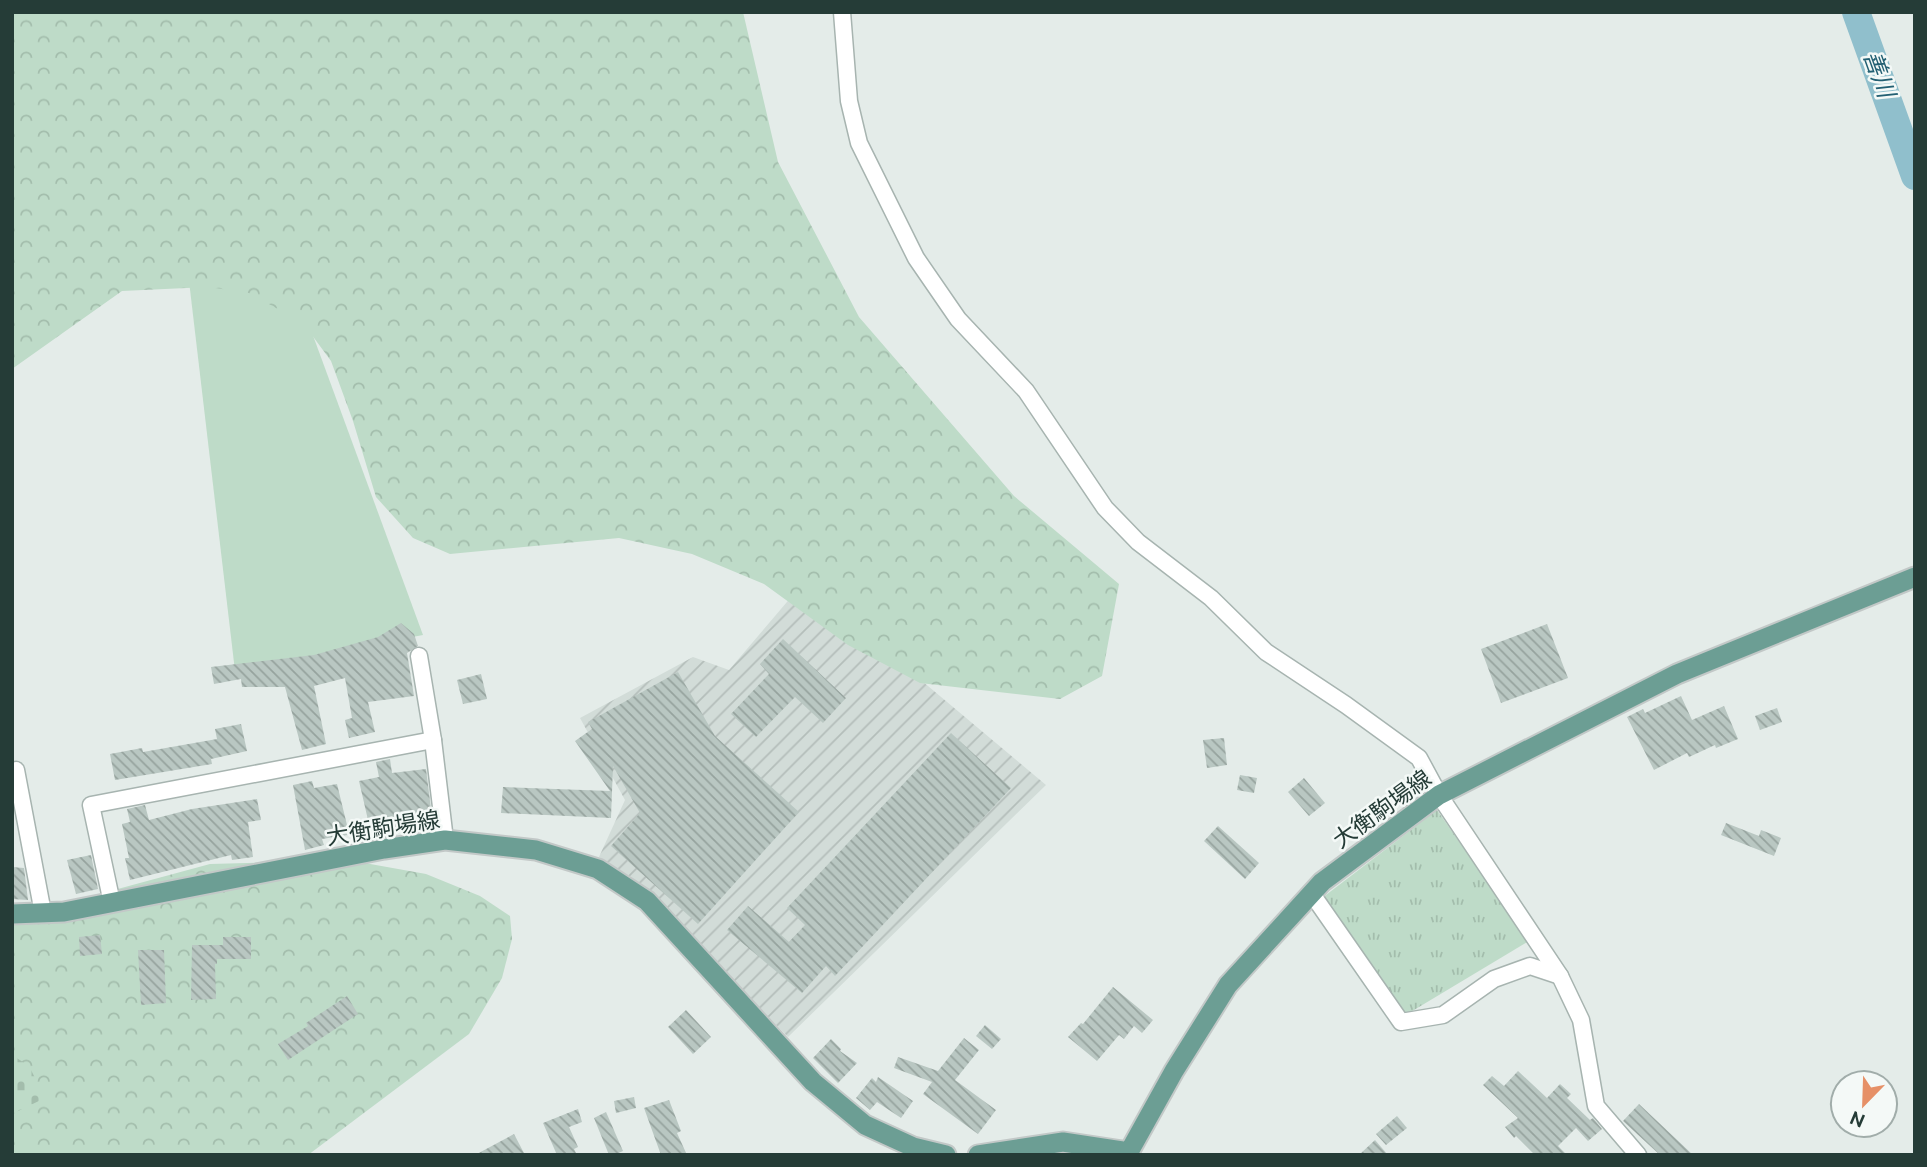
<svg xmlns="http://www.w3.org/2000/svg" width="1927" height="1167" viewBox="0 0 1927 1167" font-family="Ubuntu,'Noto Sans JP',sans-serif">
<defs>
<pattern id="industrial-furrows" width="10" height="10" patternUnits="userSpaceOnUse" patternTransform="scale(1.75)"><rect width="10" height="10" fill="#d2dcd8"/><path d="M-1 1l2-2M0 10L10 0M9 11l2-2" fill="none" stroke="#b4beba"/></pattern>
<pattern id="forest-crowns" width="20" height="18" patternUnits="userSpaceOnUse" patternTransform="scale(1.75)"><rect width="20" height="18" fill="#bedbc8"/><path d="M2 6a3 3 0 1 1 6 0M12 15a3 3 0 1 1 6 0" fill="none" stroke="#a3bdac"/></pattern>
<pattern id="cemetery-stones" width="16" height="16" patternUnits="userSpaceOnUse" patternTransform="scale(1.75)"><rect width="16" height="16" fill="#bedbc8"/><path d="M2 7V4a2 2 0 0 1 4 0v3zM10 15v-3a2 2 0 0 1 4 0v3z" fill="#a3bdac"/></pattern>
<pattern id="park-tufts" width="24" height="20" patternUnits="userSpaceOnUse" patternTransform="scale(1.75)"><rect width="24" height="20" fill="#bedbc8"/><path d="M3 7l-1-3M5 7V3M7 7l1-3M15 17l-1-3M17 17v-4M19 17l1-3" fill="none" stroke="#a3bdac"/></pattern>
<pattern id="building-back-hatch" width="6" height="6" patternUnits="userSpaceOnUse" patternTransform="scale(1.75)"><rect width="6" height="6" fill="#b9c7c2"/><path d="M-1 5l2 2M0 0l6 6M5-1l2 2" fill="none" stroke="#96a39e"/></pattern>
</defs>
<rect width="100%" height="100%" fill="#e4ece9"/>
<!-- industrial -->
<polygon fill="url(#industrial-furrows)" points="804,582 1046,785 788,1037 631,877 599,857 625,800 580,718 693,657 729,670"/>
<!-- grass -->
<polygon fill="#bedbc8" points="286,262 423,635 235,671 189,281"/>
<!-- forest -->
<g fill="url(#forest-crowns)">
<polygon points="12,12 743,12 778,162 859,317 1014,496 1119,584 1102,676 1060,699 920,683 848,645 764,584 692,554 619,538 450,554 413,538 376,497 353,421 331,361 303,323 249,293 208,287 122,291 12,369"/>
<polygon points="348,860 426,874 480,896 510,916 512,939 502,978 469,1034 308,1155 12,1155 12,922 29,913 210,864"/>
</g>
<!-- cemetery -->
<polygon fill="url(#cemetery-stones)" points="12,1055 29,1066 45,1098 12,1114"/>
<!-- park -->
<polygon fill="url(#park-tufts)" points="1437,810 1529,941 1404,1016 1322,898"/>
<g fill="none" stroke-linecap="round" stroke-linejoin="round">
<!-- river -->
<polyline stroke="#90bfcc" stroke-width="28" points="1856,12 1915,176"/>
</g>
<!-- building -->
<g fill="url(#building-back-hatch)">
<polygon points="401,623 414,634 418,646 407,653 414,696 368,702 375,732 349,738 345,720 352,718 345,678 314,686 326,744 302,750 285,687 242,687 241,679 214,684 211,667 314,655 378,637"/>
<polygon points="1547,624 1568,678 1501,703 1481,649"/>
<polygon points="783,639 846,698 823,723 795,697 756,737 731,714 769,674 760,664"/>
<polygon points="678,672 715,736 799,812 698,924 611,846 640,813 613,766 611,818 501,813 503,787 610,791 575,741 592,729 588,722"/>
<polygon points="481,674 487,699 463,704 457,680"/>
<polygon points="1681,696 1692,720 1724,706 1738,739 1716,748 1715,745 1689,757 1687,753 1654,770 1627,717 1643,709 1645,713"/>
<polygon points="1777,708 1782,722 1760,730 1755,716"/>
<polygon points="241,724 247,751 211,759 212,764 115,780 110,754 142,748 143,752 217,739 215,729"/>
<polygon points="951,733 1011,788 835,976 826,966 802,993 727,930 748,906 789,942 805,925 787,908"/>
<polygon points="1224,738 1227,765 1207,768 1203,740"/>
<polygon points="390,759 392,773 426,769 433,825 395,831 396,835 374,838 373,831 322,839 324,845 305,850 293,785 312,781 314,788 337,784 347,825 368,820 359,781 379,777 376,762"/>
<polygon points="1240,775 1257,778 1254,793 1237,790"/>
<polygon points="1304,778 1325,803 1309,816 1288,792"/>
<polygon points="257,799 261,820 248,822 253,857 232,860 231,855 130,880 125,858 129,858 122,824 130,822 127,809 145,805 149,820 192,809"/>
<polygon points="1726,823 1759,836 1761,830 1781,838 1774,856 1721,835"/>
<polygon points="1218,826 1259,863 1245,879 1204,841"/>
<polygon points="91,855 98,889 76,894 67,860"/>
<polygon points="12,867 24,868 28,900 12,899"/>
<polygon points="100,935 102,954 80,956 79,937"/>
<polygon points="223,937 251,937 251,959 217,959 217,964 215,964 216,999 191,1000 192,945 223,945"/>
<polygon points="138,950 164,950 166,1003 141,1005"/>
<polygon points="1113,987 1153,1020 1142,1033 1134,1026 1124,1039 1119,1035 1097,1061 1068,1037 1081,1023 1083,1024"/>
<polygon points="347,996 358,1014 288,1060 278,1044 308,1026 306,1023"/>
<polygon points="686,1010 711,1037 693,1054 668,1027"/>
<polygon points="985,1025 1001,1039 992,1049 976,1036"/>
<polygon points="964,1038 979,1050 955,1080 996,1110 978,1134 923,1094 932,1082 894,1068 898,1057 938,1071"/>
<polygon points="831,1039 841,1049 840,1051 857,1063 838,1083 813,1058"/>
<polygon points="1518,1071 1547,1098 1560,1084 1571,1094 1567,1098 1590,1120 1593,1118 1602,1129 1588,1141 1576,1128 1558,1146 1567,1155 1535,1155 1516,1136 1514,1138 1505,1127 1518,1118 1483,1085 1492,1076 1504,1086"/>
<polygon points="878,1077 913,1101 901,1118 877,1102 870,1110 856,1098 872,1078 876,1082"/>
<polygon points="634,1097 636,1108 616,1113 614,1101"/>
<polygon points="669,1100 681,1131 677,1133 687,1155 661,1155 644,1108"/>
<polygon points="1639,1104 1693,1155 1660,1155 1623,1121"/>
<polygon points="578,1109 582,1122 569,1127 578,1147 574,1149 577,1155 557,1155 543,1123"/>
<polygon points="606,1112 623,1151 614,1155 609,1155 594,1118"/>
<polygon points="1397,1116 1407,1128 1386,1145 1376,1134"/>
<polygon points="514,1134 525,1155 475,1155"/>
<polygon points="1375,1140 1388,1155 1359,1155"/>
</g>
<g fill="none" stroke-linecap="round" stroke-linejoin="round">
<!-- minor casing -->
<g stroke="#a7b4b0" stroke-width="19">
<g id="minor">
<polyline points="842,12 849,101 859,143 916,258 958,319 1026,391 1105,508 1138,542 1211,598 1266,652 1346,705 1419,758 1439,795 1560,976 1581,1020 1596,1106 1638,1155"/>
<polyline points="419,656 433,740 445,840"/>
<polyline points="16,770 43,913"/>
<polyline points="1312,894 1401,1022 1443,1015 1494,979 1530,966 1560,976"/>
<polyline points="112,903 91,805 433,740"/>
</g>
</g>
<!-- major casing -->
<g stroke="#c2c8c7" stroke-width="23">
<g id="major">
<polyline points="12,914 64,912 384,849 445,840 536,850 598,869 647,901 813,1082 865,1125 913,1147 946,1155"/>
<polyline points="978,1155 1063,1142 1129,1152 1174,1071 1228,985 1322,882 1439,795 1677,674 1915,577"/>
</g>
</g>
<!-- minor -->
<use href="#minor" stroke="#fff" stroke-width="16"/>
<!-- major -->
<use href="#major" stroke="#6c9e94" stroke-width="19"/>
</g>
<g text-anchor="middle" stroke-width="5" stroke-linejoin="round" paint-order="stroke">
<!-- street labels -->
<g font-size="23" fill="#253c37" stroke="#f4f9f7">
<text transform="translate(1382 809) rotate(-36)" y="8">大衡駒場線</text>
<text transform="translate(383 828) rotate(-9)" y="8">大衡駒場線</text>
</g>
<!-- water labels -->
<g font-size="24" font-style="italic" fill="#236073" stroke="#f4f9f7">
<text transform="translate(1879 74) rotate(70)" y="8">善川</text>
</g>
</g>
<!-- border -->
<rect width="1927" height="1167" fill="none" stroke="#253c37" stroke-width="28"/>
<!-- north arrow -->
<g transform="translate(1864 1104) rotate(203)"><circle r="33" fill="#f4f9f7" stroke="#a1adaa" stroke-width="2"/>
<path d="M0-5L12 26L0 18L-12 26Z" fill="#e69067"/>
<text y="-10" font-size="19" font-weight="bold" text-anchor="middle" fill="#253c37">N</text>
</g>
</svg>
